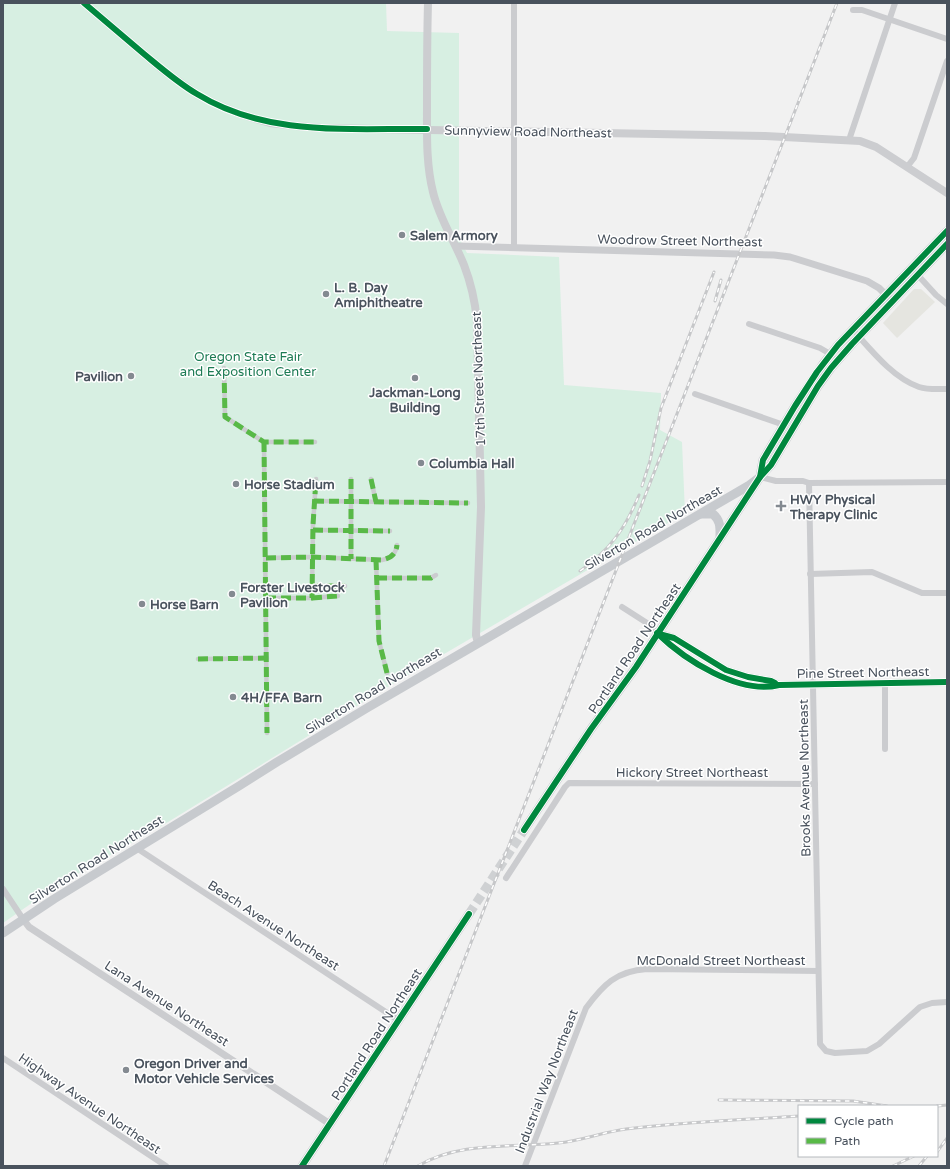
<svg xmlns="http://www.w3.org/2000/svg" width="950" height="1169" viewBox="0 0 950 1169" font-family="'Varela Round',sans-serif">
<rect width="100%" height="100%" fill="#f1f1f1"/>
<!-- commercial -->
<polygon fill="#e5e5e0" points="914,289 921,289 935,302 897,338 883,323"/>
<!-- green -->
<polygon fill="#d7efe2" points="3,3 386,3 387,31 459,33 459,238 467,253 559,257 564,385 661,393 660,430 682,442 685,513 391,685 168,822 58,885 3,923"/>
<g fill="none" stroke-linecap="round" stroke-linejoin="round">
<!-- primary-tunnel -->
<polyline stroke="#cfd1d3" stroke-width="9" stroke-dasharray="9 4.5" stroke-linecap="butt" points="469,914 524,830"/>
<!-- pedestrian -->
<g stroke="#cbcccf" stroke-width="4.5">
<polyline points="224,368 225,417 264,442 315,442"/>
<polyline points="264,442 267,733"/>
<polyline points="351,479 351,559"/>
<polyline points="371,479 376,502"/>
<polyline points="314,501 468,503"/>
<polyline points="313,530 390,531"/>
<path d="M 266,558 L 312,557 L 382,560 C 391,558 396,554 397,545"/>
<polyline points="376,560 379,641 387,673"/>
<polyline points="377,578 431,578 436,575"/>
<polyline points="312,586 345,586"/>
<polyline points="266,598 312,598 313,525 316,479"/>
<polyline points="312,598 338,596"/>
<polyline points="198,659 267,658"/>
</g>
<!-- minor -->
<g stroke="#cbcccf" stroke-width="6">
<polyline points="853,10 862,10 947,39"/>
<polyline points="849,140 895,3"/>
<polyline points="907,167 914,158 947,61"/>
<polyline points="514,248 514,3"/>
<polyline points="915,272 936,295 947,304"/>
<polyline points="749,324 820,348 832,355"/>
<path d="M 853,330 C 871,350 893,378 919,387 C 928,390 938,389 947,389"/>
<polyline points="695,394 784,425"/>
<polyline points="760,477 776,481 803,481 809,483 947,482"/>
<polyline points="809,483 820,1044 826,1051 835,1053 867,1051 879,1044 920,1007 932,1003 947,1002"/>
<polyline points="810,574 872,572 922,593 947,593"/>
<polyline points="622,607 647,623 657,633"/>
<polyline points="885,749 885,683"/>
<polyline points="138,849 398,1020"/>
<polyline points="506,878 565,787 569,783 815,784"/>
<polyline points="3,889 23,919"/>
<polyline points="3,1058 166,1166"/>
<path d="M 525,1166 L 586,1008 C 603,985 616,971 647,969 L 818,971"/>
</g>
<!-- tertiary -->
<g stroke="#cbcccf" stroke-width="7">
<polyline points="456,246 774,255 790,257 867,281 879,288 889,298"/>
<polyline points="23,919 29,927 330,1124"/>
</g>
<!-- secondary -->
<g stroke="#cccdd0" stroke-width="8">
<polyline points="84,3 164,71 198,95 218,105 240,114 270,123 296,126 322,128 765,136 860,141 876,147 947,193"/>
<path d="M 428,3 C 427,38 427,72 427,107 C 427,135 426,164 433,192 C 439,218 454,240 464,265 C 471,283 475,301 477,321 L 481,507 L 476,635 L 478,643"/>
<path d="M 657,633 C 685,660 739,695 779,685 L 947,682"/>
<polyline points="658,633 674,638 726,670 748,677 771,681 779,685"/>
</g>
<!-- primary -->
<g stroke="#c7cace" stroke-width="9">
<path d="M 701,514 L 713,514 C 721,521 720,528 720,538"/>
<polyline points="524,830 591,729 636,667 760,477 763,460 795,406 823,364 838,345 947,231"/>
<polyline points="3,933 54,899 239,786 277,762 367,708 748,486 760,477 771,465 818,386 831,368 852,344 947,244"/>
<polyline points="302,1166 469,914"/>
</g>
<!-- rail casing -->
<g stroke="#c6c7c9" stroke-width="3">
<g id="rail">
<polyline points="715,301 721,280"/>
<polyline points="642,486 650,461 661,408 714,272"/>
<path d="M 580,571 C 610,550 625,529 639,495"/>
<polyline points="719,1100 853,1101 887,1106"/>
<polyline points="937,1106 947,1105"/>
<polyline points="937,1152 947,1138"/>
<polyline points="384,1166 837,3"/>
<path d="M 418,1166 C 460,1141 511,1148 558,1143 C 581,1141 603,1132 626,1129 C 683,1122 741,1120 799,1116"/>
<polyline points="893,1166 914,1156"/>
<polyline points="919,1166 927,1156"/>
</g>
</g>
<!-- rail -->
<use href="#rail" stroke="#fff" stroke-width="1.5" stroke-dasharray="4.5" stroke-linecap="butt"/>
<!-- quiet -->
<g stroke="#58b947" stroke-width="5" stroke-dasharray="10 5" stroke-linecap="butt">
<polyline points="224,368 225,417 264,442 315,442"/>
<polyline points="264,442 267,733"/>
<polyline points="351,479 351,559"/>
<polyline points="371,479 376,502"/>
<polyline points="314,501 468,503"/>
<polyline points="313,530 390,531"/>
<path d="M 266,558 L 312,557 L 382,560 C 391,558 396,554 397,545"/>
<polyline points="376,560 379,641 387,673"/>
<polyline points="377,578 431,578 436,575"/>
<polyline points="312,586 345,586"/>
<polyline points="266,598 312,598 313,525 316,479"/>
<polyline points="312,598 338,596"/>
<polyline points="198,659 267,658"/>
</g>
<!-- cycleway casing -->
<g stroke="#fff" stroke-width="8">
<g id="cycleway">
<path d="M 84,3 C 104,20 124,37 144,54 C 161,68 178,83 197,94 C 267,137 349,128 427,129"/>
<polyline points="760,477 763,460 795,406 817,372 838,345 947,231"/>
<path d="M 657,633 C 685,660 739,695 779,685 L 947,682"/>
<polyline points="659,634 674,638 726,670 748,677 771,681 775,683"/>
<polyline points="524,830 591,729 636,667 760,477 771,465 818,386 831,368 852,344 947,244"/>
<polyline points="302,1166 469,914"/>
</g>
</g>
<!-- cycleway -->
<use href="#cycleway" stroke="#00873e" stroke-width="6"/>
</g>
<!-- markers -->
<g fill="#848a91" stroke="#fff" stroke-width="1.5">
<circle cx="402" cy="235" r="4"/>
<circle cx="326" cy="294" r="4"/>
<circle cx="131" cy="376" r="4"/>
<circle cx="415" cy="378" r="4"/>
<circle cx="421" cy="463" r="4"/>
<circle cx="236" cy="484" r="4"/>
<path d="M779 500h4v4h4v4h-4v4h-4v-4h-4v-4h4z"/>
<circle cx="232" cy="594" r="4"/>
<circle cx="142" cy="604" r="4"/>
<circle cx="233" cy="697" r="4"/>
<circle cx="126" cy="1070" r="4"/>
</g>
<g text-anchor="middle" stroke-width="3" stroke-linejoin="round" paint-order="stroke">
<!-- street labels -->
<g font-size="13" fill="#49525d" stroke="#fff">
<text transform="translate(528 131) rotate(1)" y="5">Sunnyview Road Northeast</text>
<text transform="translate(680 240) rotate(1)" y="5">Woodrow Street Northeast</text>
<text transform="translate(478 379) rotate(-92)" y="5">17th Street Northeast</text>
<text transform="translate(653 527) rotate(-30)" y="5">Silverton Road Northeast</text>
<text transform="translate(634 648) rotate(-56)" y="5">Portland Road Northeast</text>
<text transform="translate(863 672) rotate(-1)" y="5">Pine Street Northeast</text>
<text transform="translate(373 690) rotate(-31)" y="5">Silverton Road Northeast</text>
<text x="692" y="777">Hickory Street Northeast</text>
<text transform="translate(804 778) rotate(-91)" y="5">Brooks Avenue Northeast</text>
<text transform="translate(96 859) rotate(-32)" y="5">Silverton Road Northeast</text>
<text transform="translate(274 925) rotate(33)" y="5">Beach Avenue Northeast</text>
<text x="721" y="965">McDonald Street Northeast</text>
<text transform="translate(167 1003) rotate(33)" y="5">Lana Avenue Northeast</text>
<text transform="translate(376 1034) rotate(-57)" y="5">Portland Road Northeast</text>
<text transform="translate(546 1081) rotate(-69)" y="5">Industrial Way Northeast</text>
<text transform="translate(90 1103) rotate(34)" y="5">Highway Avenue Northeast</text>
</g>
<!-- poi labels -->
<g font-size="13" font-weight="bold" fill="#49525d" stroke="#fff" text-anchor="start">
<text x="410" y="240">Salem Armory</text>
<text x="334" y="292">L. B. Day<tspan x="334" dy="15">Amiphitheatre</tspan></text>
<text x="123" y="381" text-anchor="end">Pavilion</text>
<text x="415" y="397" text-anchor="middle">Jackman-Long<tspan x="415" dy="15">Building</tspan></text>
<text x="429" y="468">Columbia Hall</text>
<text x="244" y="489">Horse Stadium</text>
<text x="790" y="504">HWY Physical<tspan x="790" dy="15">Therapy Clinic</tspan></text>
<text x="240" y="592">Forster Livestock<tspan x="240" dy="15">Pavilion</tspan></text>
<text x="150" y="609">Horse Barn</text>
<text x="241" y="702">4H/FFA Barn</text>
<text x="134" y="1068">Oregon Driver and<tspan x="134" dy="15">Motor Vehicle Services</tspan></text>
</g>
<!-- park labels -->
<g font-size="13" fill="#1d7b54" stroke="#fff">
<text x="248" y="361">Oregon State Fair<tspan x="248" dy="15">and Exposition Center</tspan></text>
</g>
</g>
<!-- border -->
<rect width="950" height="1169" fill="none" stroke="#49525d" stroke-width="8"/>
<!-- legend -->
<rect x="798" y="1105" width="140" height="52" fill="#ffffff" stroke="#b6babe"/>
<rect x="806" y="1118" width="20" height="6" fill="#00873e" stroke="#b6babe"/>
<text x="834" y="1125" font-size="12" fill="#49525d">Cycle path</text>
<rect x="806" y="1138" width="20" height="6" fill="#58b947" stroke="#b6babe"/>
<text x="834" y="1145" font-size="12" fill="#49525d">Path</text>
</svg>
